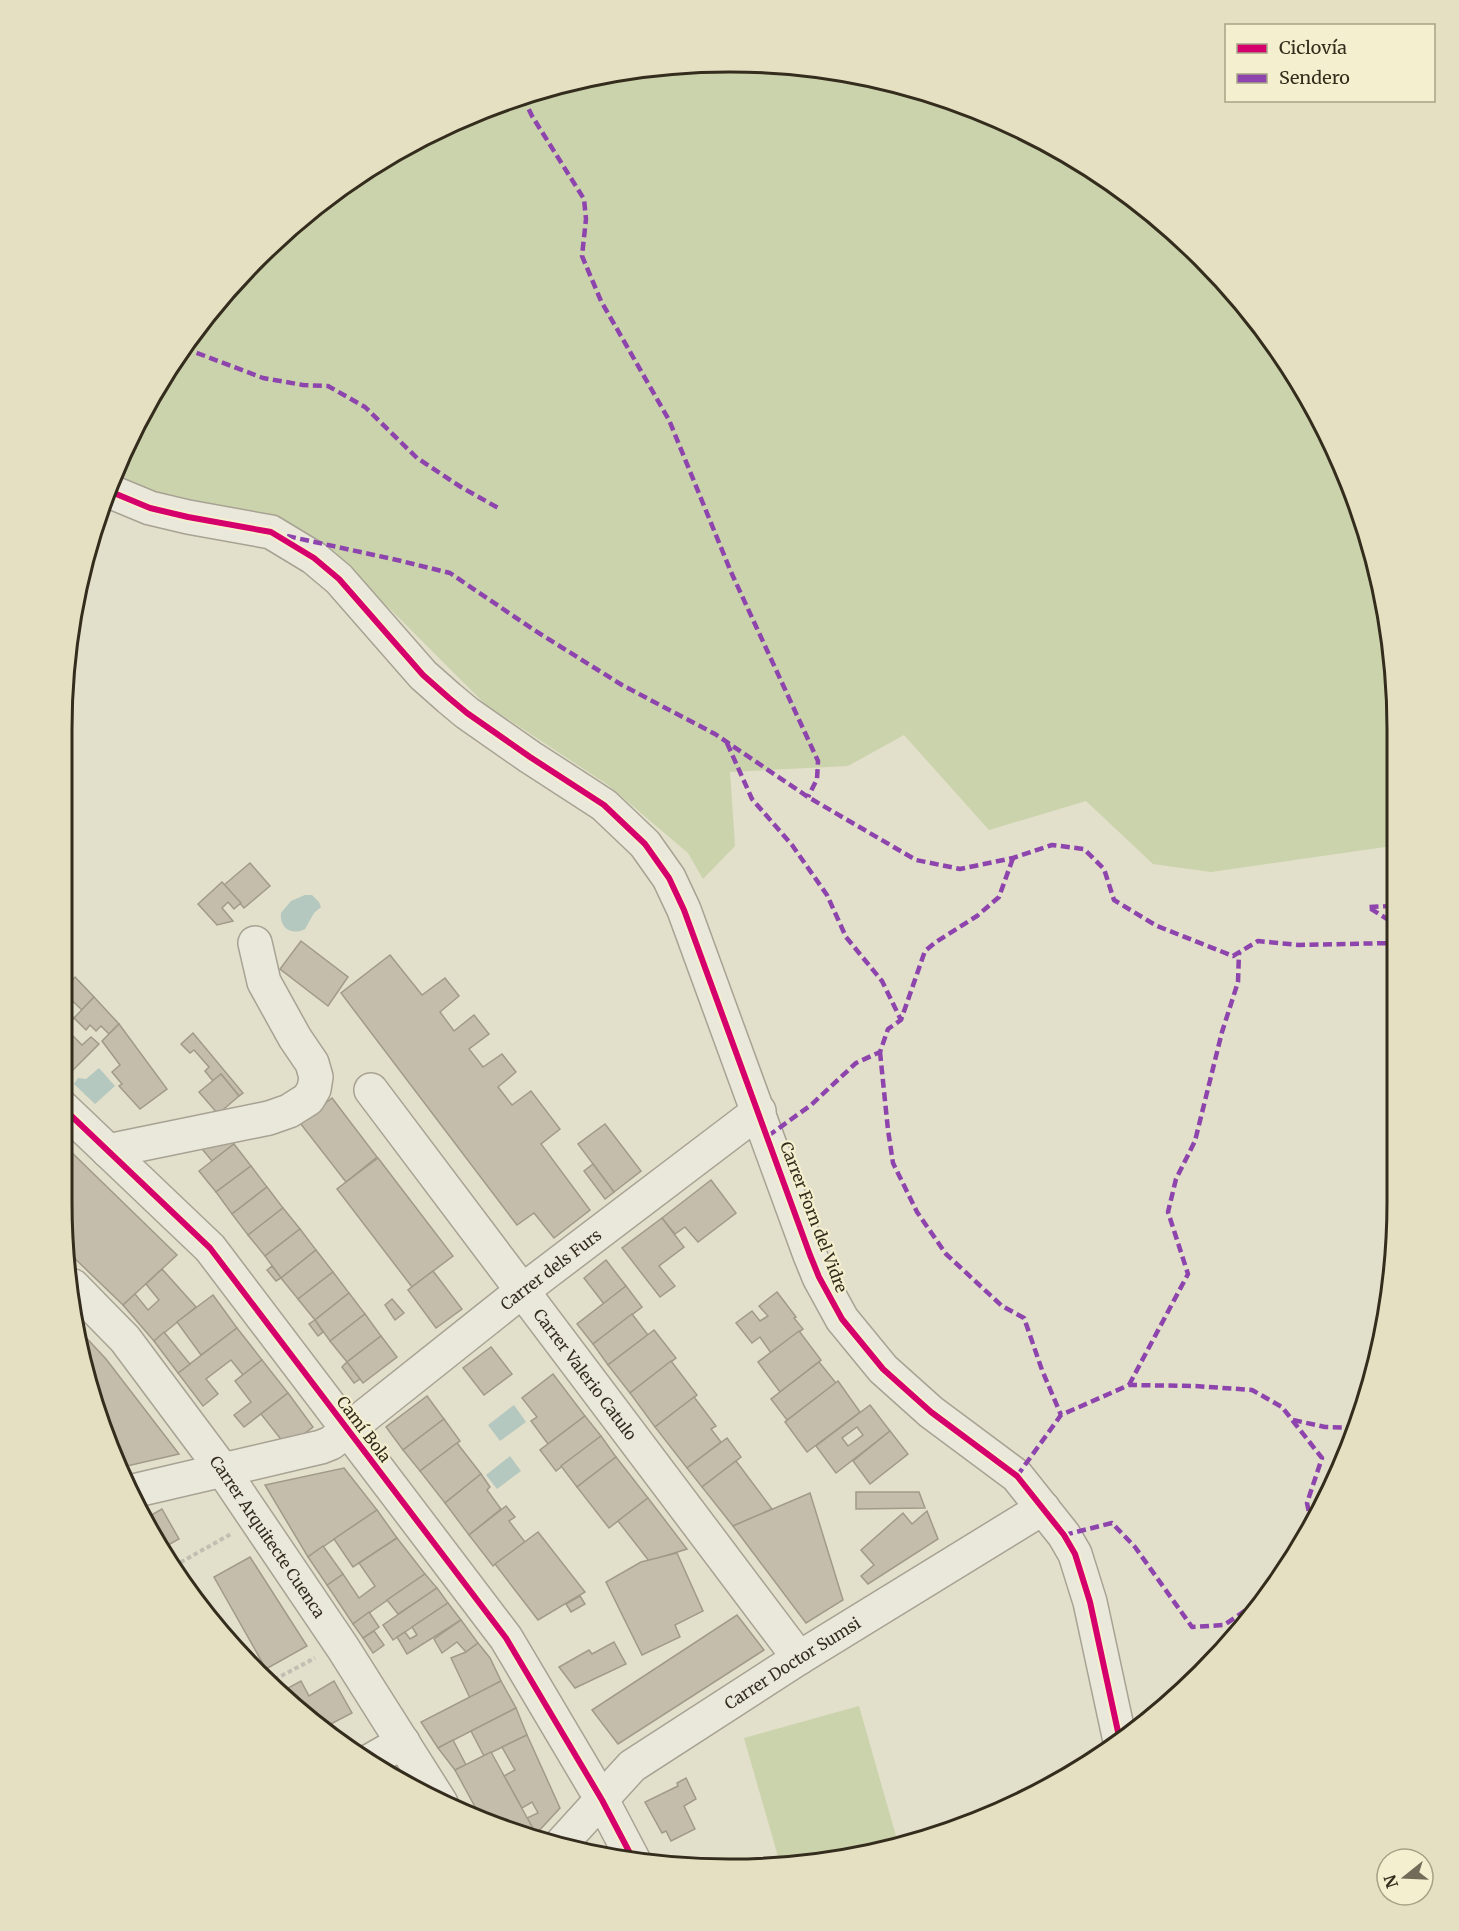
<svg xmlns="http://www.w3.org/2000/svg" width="1459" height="1931" viewBox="0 0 1459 1931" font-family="Merriweather,serif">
<rect width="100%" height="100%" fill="#e2dfca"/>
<!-- green -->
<g fill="#cbd3ac">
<polygon points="729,62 859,74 985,112 1100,174 1202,257 1285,358 1347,474 1392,643 1392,846 1211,872 1153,864 1086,801 989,830 904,735 848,766 730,772 735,846 703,879 688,853 608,785 485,704 390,609 332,555 163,498 115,476 130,434 199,323 257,257 358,174 474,112 599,74"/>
<polygon points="859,1706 898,1843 781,1867 744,1738"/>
</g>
<!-- water -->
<g fill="#b5c8c0">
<path d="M 305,895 L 312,895 L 319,902 L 321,907 L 314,913 L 305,929 C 292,936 279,928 281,913 L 291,901 Z"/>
<polygon points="99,1068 115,1086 95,1104 74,1084 78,1078 86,1079"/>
<polygon points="514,1405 526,1422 500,1441 488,1425"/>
<polygon points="510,1456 521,1471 497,1489 486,1475"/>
</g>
<!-- building -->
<g fill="#c5bdab" stroke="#a19a8a" stroke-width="1.5" fill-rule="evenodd">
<polygon points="250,863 270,886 244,908 224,885"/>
<polygon points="222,882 241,903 234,909 228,902 222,908 233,921 217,925 198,904"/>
<polygon points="301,941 348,977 328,1006 280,969"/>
<polygon points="390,955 422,995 445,978 459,996 440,1012 454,1031 474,1015 489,1034 469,1049 483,1067 502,1054 516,1072 498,1087 512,1105 531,1091 560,1129 541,1144 590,1210 554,1238 534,1213 517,1225 341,993"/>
<polygon points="75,977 94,997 82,1010 62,991"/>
<polygon points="94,997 119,1024 109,1034 101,1026 96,1031 90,1025 86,1030 74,1018"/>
<polygon points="62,1007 74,1018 62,1031"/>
<polygon points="119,1024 167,1089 140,1109 119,1086 122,1084 112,1072 120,1065 102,1041"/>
<polygon points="65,1028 82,1045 91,1037 99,1044 65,1078 62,1075 62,1031"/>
<polygon points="193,1033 243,1093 239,1096 221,1074 213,1081 205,1071 209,1067 194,1050 190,1053 181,1044"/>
<polygon points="221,1074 239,1096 218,1114 199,1092"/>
<polygon points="332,1098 377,1157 346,1182 300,1123"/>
<polygon points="605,1124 641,1171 614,1192 578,1144"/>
<polygon points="227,1137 234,1144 212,1161 198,1144"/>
<polygon points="234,1144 251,1166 216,1192 199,1171"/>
<polygon points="64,1145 177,1255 123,1305 68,1252 61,1202 62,1147"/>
<polygon points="378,1158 453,1256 412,1287 337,1189"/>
<polygon points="593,1164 614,1192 605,1199 584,1171"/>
<polygon points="251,1166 267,1187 232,1214 216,1192"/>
<polygon points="711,1180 736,1213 698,1242 685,1227 675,1234 662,1218"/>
<polygon points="267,1187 283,1208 248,1235 232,1214"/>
<polygon points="283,1208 300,1229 265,1256 248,1235"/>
<polygon points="662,1218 684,1247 659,1266 675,1286 660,1297 622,1248"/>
<polygon points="300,1229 316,1250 281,1278 265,1256"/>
<polygon points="316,1250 333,1272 298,1299 281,1278"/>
<polygon points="606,1260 626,1286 604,1304 584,1278"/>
<polygon points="272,1266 281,1278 276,1281 267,1270"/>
<polygon points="162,1269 196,1307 154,1341 123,1305 135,1294 148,1310 159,1300 146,1284"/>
<polygon points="433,1271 462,1309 436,1328 408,1290"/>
<polygon points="333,1272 349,1293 315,1320 298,1299"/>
<polygon points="626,1286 642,1307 593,1344 577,1324"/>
<polygon points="777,1292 796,1317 794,1318 803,1329 771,1353 760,1337 752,1343 736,1323 752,1311 760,1321 768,1316 759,1306"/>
<polygon points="349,1293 365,1314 330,1341 315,1320"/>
<polygon points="213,1295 237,1328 201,1355 177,1322"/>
<polygon points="392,1299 404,1313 395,1320 385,1305"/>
<polygon points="365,1314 381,1336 347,1362 330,1341"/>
<polygon points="632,1314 648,1335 608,1365 593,1344"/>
<polygon points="315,1320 323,1332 318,1336 309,1324"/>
<polygon points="237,1328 262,1360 243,1375 231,1360 206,1379 218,1394 203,1406 178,1373"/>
<polygon points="79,1330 106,1359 179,1454 123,1467 84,1375"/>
<polygon points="654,1330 676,1358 630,1393 608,1365"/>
<polygon points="799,1331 821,1360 780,1392 758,1362"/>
<polygon points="164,1332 190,1364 178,1373 154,1341"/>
<polygon points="381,1336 397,1357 363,1383 347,1362"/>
<polygon points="491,1347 512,1374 484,1395 463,1368"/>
<polygon points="262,1360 288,1393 244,1427 234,1415 251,1402 235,1381"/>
<polygon points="671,1361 697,1395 655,1427 630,1393"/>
<polygon points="347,1362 360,1379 354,1383 342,1367"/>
<polygon points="819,1362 836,1383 787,1420 771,1399"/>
<polygon points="553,1374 585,1416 548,1444 531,1421 537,1417 522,1398"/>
<polygon points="838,1381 860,1412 807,1452 785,1422"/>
<polygon points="288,1393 313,1427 287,1447 261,1414"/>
<polygon points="427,1396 444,1419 403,1450 386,1427"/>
<polygon points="694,1397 716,1426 711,1429 721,1442 687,1468 655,1427"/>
<path d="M 870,1405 L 890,1431 L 836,1473 L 816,1446 ZM 857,1427 L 863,1435 L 848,1446 L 842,1438 Z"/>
<polygon points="585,1416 601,1436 556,1471 540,1450"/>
<polygon points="444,1419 460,1441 420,1471 403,1450"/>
<polygon points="890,1431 908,1454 870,1484 853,1461"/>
<polygon points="601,1436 616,1457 577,1487 561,1466"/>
<polygon points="727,1438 741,1457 702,1487 687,1468"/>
<polygon points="457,1443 481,1474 445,1503 420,1471"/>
<polygon points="616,1457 648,1498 609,1528 577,1487"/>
<polygon points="736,1461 772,1509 733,1526 702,1487"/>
<polygon points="344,1468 377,1510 308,1557 265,1485"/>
<polygon points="481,1474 490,1487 487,1490 501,1509 469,1535 445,1503"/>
<polygon points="856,1492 919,1492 925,1508 856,1509"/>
<polygon points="810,1493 843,1600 806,1623 733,1526"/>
<polygon points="648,1498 687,1549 649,1561 618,1521"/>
<polygon points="506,1506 515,1517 509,1521 525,1542 493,1566 469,1535"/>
<polygon points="162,1509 179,1539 161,1549 151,1536 144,1519"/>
<polygon points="377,1510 397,1538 353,1567 334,1539"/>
<polygon points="927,1511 938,1539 868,1584 861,1576 874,1565 861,1550 903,1513 912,1524"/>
<polygon points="538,1532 585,1592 538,1620 495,1564"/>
<polygon points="397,1538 425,1574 353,1624 327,1585 343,1574 359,1598 375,1586 359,1563"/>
<polygon points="323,1546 343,1574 327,1585 308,1557"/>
<polygon points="677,1553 703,1611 675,1625 680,1637 642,1655 606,1582 641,1562"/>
<polygon points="250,1557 307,1646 266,1669 214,1577"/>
<polygon points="425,1574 437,1588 398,1614 387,1600"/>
<polygon points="437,1588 448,1603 393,1640 383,1625"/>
<polygon points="580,1596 585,1604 571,1612 566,1604"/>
<polygon points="448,1603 461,1620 407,1654 397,1637 405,1632 410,1639 417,1635 412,1627"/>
<polygon points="369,1612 379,1627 363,1638 353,1624"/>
<polygon points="737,1615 764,1650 618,1744 592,1710"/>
<polygon points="461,1620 478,1643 466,1652 457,1642 442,1653 434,1639"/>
<polygon points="374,1631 384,1645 373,1653 363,1638"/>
<polygon points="614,1642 626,1664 575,1688 559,1667 589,1650 592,1654"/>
<polygon points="478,1643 490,1658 501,1681 470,1698 451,1658 466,1652"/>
<polygon points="301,1681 309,1696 334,1681 352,1713 323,1728 294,1704 296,1702 288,1688"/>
<polygon points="501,1681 516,1708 438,1748 421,1722"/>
<polygon points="516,1708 527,1735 484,1756 471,1731"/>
<polygon points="527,1735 560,1808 536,1834 527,1818 538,1813 532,1802 522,1808 504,1776 515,1770 502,1747"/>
<polygon points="453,1740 466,1765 455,1770 438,1748"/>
<polygon points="491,1752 536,1834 535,1835 480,1816 455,1770"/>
<polygon points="686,1778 696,1799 684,1806 695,1829 671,1841 666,1831 662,1833 645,1802 678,1786 677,1783"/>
</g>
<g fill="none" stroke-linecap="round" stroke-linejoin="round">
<!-- minor casing -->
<g stroke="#a7a293" stroke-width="36">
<g id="minor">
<polyline points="109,491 150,508 188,517 271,532 314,558 339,579 423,675 449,698 467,713 530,757 604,805 645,844 669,878 684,910 810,1255 819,1277 842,1319 883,1369 931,1412 1017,1476 1064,1535 1075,1554 1090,1602 1120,1741"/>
<path id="s1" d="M 371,1090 L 799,1658"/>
<polyline points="62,1107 210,1248 506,1638 602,1800 633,1859"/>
<polyline points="108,1151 269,1118 289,1111 308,1099 314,1089 316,1077 312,1063 295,1038 264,982 255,943"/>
<path id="s2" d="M 73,1286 L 125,1339 L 222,1469 L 343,1648 L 441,1803"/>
<path id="s3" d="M 133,1491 L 321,1447 L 331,1443 L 522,1291 L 759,1111"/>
<polyline points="368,1762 403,1742"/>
<path id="s4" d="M 561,1844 L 632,1766 L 799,1658 L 1043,1508"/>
</g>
</g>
<!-- path -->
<g stroke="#c2bfb2" stroke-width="4" stroke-dasharray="4.5 3" stroke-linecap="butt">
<polyline points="174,1566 231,1534"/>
<polyline points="268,1683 315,1658"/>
</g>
<!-- minor -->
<use href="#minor" stroke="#eae8db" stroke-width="33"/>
<!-- quiet -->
<g stroke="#8e44ad" stroke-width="4.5" stroke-dasharray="9 4.5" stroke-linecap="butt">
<polyline points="523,97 532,116 584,199 586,219 582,256 601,301 669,420 731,572 818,761 817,779 808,797"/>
<polyline points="184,348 263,378 303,385 328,386 365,407 417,458 461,487 500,509"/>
<polyline points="287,536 397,560 450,573 534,630 622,685 715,734 808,797 916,860 960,869 1013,858 1052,845 1084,849 1104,869 1114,900 1157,926 1233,956 1258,941 1299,945 1392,943"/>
<polyline points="727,743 752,799 792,845 827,895 846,937 882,981 901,1020"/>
<polyline points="1392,906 1368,907 1392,922"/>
<polyline points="880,1052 888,1130 893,1163 917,1212 946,1254 1002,1306 1024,1318 1042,1370 1061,1415"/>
<polyline points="768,1136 811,1105 856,1063 880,1052 888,1029 901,1020 925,951 936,942 977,916 999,897 1013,858"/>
<polyline points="1129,1385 1188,1274 1168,1212 1176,1179 1195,1141 1222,1032 1238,982 1239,952"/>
<polyline points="1293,1420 1325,1427 1357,1428"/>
<polyline points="1017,1476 1061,1415 1129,1385 1195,1386 1252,1390 1282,1407 1322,1458 1307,1503 1312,1527"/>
<polyline points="1064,1535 1112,1523 1135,1547 1192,1627 1224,1625 1255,1604"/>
</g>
<!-- cycleway casing -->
<g stroke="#f4f0cf" stroke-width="10">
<g id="cycleway">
<polyline points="109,491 150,508 188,517 271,532 314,558 339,579 423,675 449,698 467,713 530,757 604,805 645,844 669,878 684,910 810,1255 819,1277 842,1319 883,1369 931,1412 1017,1476 1064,1535 1075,1554 1090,1602 1120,1741"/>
<polyline points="62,1107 210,1248 506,1638 602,1800 633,1859"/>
</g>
</g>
<!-- cycleway -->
<use href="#cycleway" stroke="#d6006c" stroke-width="6"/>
</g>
<g text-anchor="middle" stroke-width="4.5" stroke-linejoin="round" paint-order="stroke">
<!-- street labels -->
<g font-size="16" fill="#342c1c" stroke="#f4f0cf">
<text transform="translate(814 1217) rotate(69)" y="6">Carrer Forn del Vidre</text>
<text dy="6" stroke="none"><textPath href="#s3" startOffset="484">Carrer dels Furs</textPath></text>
<text dy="6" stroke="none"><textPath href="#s1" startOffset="356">Carrer Valerio Catulo</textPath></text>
<text transform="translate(364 1429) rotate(53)" y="6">Camí Bola</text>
<text dy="6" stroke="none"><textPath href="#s2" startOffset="318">Carrer Arquitecte Cuenca</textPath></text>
<text dy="6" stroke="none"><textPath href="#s4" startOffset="296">Carrer Doctor Sumsi</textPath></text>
</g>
</g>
<!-- crop -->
<path d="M0 0H1459V1931H0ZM729 72H730A657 657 0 0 1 1387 729V1202A657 657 0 0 1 730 1859H729A657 657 0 0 1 72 1202V729A657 657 0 0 1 729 72Z" fill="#e5e0c1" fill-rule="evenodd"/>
<path fill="none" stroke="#342c1c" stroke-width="3" d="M729 72H730A657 657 0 0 1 1387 729V1202A657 657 0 0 1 730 1859H729A657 657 0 0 1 72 1202V729A657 657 0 0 1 729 72Z"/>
<!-- legend -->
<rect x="1225" y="24" width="210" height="78" fill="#f4f0cf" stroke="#a7a287" stroke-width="1.5"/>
<rect x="1237" y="44" width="30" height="9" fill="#d6006c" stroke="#a7a287" stroke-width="1.5"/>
<text x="1279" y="54" font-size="18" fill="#342c1c">Ciclovía</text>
<rect x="1237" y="74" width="30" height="9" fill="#8e44ad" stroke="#a7a287" stroke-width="1.5"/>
<text x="1279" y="84" font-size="18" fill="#342c1c">Sendero</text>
<!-- north arrow -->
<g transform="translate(1405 1877) rotate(252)"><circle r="28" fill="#f4f0cf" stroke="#a7a287" stroke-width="1.5"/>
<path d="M0-4.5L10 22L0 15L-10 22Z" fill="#716b59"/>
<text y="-9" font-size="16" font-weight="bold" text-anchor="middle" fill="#342c1c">N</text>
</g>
</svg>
